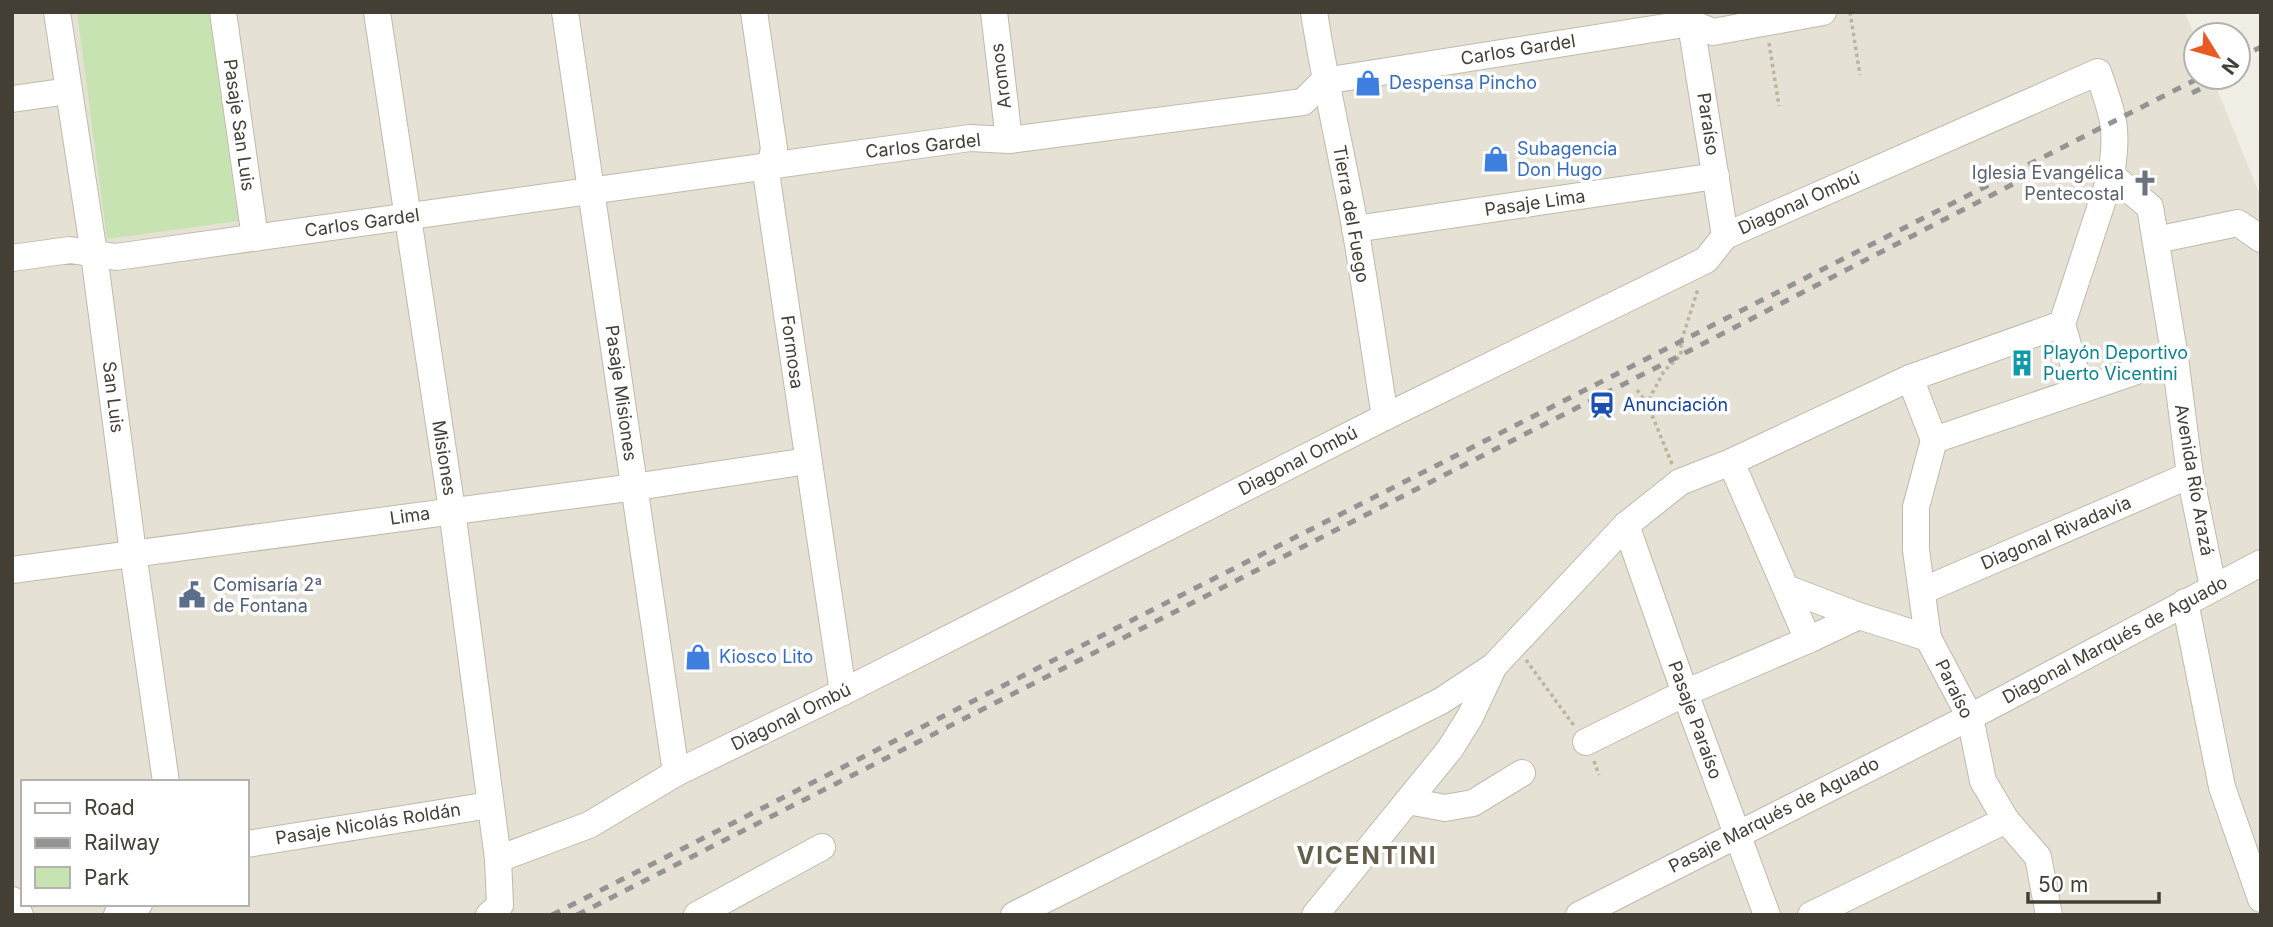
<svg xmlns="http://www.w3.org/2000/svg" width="2273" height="927" viewBox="0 0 2273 927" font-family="Inter,sans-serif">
<rect width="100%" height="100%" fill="#f1efe5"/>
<!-- residential -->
<path fill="#e5e1d4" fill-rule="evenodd" d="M 12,12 L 2185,12 L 2196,39 L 2196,77 L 2212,77 L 2261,197 L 2261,915 L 12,915 ZM 23,782 L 247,782 L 247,904 L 23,904 Z"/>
<!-- green -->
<polygon fill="#c6e3b1" points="77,12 209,12 238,221 107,239"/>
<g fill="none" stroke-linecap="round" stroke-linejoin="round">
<!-- minor casing -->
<g stroke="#bfbaab" stroke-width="28">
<g id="minor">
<polyline points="57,12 94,254 133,553 166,782"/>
<polyline points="223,12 255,238"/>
<polyline points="377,12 452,510 498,859 500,905 489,915"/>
<polyline points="565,12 676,773"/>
<polyline points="754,12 774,149 767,179 843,692"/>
<polyline points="994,12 1009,140"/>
<path d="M 1314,12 C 1325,84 1342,155 1355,227 C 1366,290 1375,354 1385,417"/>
<polyline points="1689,12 1725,236"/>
<polyline points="12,99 69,91"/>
<polyline points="2111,175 2150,207 2175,358 2190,475 2213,587"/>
<polyline points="1355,229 1716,176"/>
<polyline points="2156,240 2238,223 2261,239"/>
<polyline points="12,258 70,250 116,257 970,138 1009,140 1303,102 1324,81 1691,23 1713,32 1823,12"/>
<polyline points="1910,378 1934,440"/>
<polyline points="1731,462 1808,640"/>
<polyline points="1626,525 1685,693 1767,915"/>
<polyline points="12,570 635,487 808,461"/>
<polyline points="1786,588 1859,616 1928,638 1970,717 1983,781 2006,820 2038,857 2049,915"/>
<polyline points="1922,591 2190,475"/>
<polyline points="2185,602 2222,787 2261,899"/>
<polyline points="1928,638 1916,550 1916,507 1934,440 2175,358"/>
<polyline points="1586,742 1685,693 1808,640 1859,616"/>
<polyline points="1408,801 1445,808 1473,803 1522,773"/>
<polyline points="247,844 490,805"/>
<path d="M 498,859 L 589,825 L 676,773 L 843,692 L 1385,417 L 1706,260 L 1725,236 L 2098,72 C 2113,115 2119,128 2111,175 L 2062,324 L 2081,390"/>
<polyline points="12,900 20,915"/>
<polyline points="117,915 139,904"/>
<polyline points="697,915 822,847"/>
<polyline points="1014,915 1441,701 1494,666 1626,525 1680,482 1731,462 1910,378 2062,324"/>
<polyline points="1315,915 1450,749 1470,717 1493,668"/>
<polyline points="1579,915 1970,717 2261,563"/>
<polyline points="1811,915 2006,820"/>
</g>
</g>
<!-- path -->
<g stroke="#bcb49b" stroke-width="3.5" stroke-dasharray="3.5 3.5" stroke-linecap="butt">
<polyline points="1850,12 1860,75"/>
<polyline points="1769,43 1779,106"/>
<polyline points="1637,390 1647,403"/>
<polyline points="1672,464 1647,403 1664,371 1681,355 1681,342 1698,289"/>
<polyline points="1526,660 1575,727"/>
<polyline points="1594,761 1599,775"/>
</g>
<!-- minor -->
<use href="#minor" stroke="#fff" stroke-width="26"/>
<!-- rail -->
<g stroke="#949494" stroke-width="5" stroke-dasharray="9 9" stroke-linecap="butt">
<polyline points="2238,58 2261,47"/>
<polyline points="2192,93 2224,77"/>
<polyline points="552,915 2201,77"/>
<polyline points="577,915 1681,355 2021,180"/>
</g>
</g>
<!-- icons -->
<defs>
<g id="shop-bare" transform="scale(2.1)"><path d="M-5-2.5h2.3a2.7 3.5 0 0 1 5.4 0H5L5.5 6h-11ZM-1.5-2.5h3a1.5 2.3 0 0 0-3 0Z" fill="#3f7fe0" stroke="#fff" stroke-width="2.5" paint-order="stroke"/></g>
<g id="church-bare" transform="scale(2.1)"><path d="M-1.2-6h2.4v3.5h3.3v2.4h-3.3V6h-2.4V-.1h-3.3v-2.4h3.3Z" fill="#6b7280" stroke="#fff" stroke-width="2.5" paint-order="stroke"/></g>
<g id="building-bare" transform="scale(2.1)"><path d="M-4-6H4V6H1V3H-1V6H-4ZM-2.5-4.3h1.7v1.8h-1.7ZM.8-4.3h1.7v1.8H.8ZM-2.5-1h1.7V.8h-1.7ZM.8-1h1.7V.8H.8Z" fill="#0f9aa8" stroke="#fff" stroke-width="2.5" paint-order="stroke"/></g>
<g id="station-bare" transform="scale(2.1)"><path d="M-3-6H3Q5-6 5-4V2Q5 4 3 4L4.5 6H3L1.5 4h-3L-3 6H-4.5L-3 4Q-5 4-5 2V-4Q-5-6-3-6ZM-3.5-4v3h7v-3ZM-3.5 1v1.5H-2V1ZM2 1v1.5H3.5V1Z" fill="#1a4fb4" stroke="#fff" stroke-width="2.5" paint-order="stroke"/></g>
<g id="civic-bare" transform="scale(2.1)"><path d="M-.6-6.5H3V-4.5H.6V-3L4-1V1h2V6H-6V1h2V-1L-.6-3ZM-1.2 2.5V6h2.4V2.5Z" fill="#5c6f8a" stroke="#fff" stroke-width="2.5" paint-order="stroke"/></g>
</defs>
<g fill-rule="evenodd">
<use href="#shop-bare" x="1368" y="83"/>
<use href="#shop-bare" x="1496" y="159"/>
<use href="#church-bare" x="2145" y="183"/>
<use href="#building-bare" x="2022" y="363"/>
<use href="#station-bare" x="1602" y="405"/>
<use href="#civic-bare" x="192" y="595"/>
<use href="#shop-bare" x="698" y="657"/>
</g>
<g text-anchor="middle" stroke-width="7" stroke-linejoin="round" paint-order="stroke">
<!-- street labels -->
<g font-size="18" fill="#433f35" stroke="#fff">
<text transform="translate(1518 50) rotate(-9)" y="6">Carlos Gardel</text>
<text transform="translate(1001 76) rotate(-97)" y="6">Aromos</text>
<text transform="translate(1708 124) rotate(81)" y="6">Paraíso</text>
<text transform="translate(239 125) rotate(82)" y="6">Pasaje San Luis</text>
<text transform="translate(923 146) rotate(-6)" y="6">Carlos Gardel</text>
<text transform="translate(1535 203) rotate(-8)" y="6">Pasaje Lima</text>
<text transform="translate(1799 203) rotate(-24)" y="6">Diagonal Ombú</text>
<text transform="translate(1351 214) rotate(80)" y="6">Tierra del Fuego</text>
<text transform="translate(362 223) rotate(-8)" y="6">Carlos Gardel</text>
<text transform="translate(792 352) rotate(82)" y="6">Formosa</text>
<text transform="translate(621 393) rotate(82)" y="6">Pasaje Misiones</text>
<text transform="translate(113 397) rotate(83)" y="6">San Luis</text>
<text transform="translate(444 458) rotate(81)" y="6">Misiones</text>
<text transform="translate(1298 461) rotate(-27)" y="6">Diagonal Ombú</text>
<text transform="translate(2194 480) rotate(80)" y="6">Avenida Río Arazá</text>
<text transform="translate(410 516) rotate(-8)" y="6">Lima</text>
<text transform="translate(2056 533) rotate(-23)" y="6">Diagonal Rivadavia</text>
<text transform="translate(2115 640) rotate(-28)" y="6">Diagonal Marqués de Aguado</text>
<text transform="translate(1954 689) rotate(64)" y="6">Paraíso</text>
<text transform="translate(791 717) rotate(-26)" y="6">Diagonal Ombú</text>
<text transform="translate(1695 720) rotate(70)" y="6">Pasaje Paraíso</text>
<text transform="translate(1774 815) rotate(-27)" y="6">Pasaje Marqués de Aguado</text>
<text transform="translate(368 824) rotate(-9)" y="6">Pasaje Nicolás Roldán</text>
</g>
<!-- shop labels -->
<g font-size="18" fill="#366cbe" stroke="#fff" text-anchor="start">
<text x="1389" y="89">Despensa Pincho</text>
<text x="1517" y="155">Subagencia<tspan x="1517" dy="21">Don Hugo</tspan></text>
<text x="719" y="663">Kiosco Lito</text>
</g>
<!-- worship labels -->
<g font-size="18" fill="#5b616d" stroke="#fff" text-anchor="end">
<text x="2124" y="179">Iglesia Evangélica<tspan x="2124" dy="21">Pentecostal</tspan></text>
</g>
<!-- culture labels -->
<g font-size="18" fill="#0d838f" stroke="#fff" text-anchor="start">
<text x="2043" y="359">Playón Deportivo<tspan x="2043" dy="21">Puerto Vicentini</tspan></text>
</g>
<!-- transit labels -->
<g font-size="18" fill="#164399" stroke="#fff" text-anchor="start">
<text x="1623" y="411">Anunciación</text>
</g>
<!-- service labels -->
<g font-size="18" fill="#4e5e75" stroke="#fff" text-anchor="start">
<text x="213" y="591">Comisaría 2ª<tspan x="213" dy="21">de Fontana</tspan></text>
</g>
<!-- district labels -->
<g font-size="24" font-weight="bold" letter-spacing="2" fill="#655e4d" stroke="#fff">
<text x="1367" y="864">VICENTINI</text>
</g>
</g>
<!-- border -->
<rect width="2273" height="927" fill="none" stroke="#433f35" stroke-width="28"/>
<!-- legend -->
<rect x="21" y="780" width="228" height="126" fill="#ffffff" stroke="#b4b2ae" stroke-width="2"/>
<rect x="35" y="803" width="35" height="10" fill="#ffffff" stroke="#b4b2ae" stroke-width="2"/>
<text x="84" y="815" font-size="21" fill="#433f35">Road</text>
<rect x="35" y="838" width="35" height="10" fill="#949494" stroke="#b4b2ae" stroke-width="2"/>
<text x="84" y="850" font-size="21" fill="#433f35">Railway</text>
<rect x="35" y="867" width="35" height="21" fill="#c6e3b1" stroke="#b4b2ae" stroke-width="2"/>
<text x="84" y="885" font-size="21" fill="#433f35">Park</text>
<!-- north arrow -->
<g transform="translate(2217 56) rotate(127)"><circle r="33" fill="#ffffff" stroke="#b4b2ae" stroke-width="2"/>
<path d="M0-5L12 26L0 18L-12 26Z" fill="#e95924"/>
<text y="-10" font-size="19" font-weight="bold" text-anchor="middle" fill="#433f35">N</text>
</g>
<!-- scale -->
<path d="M2028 892v10h131v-10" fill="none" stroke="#433f35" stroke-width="3.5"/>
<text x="2038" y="892" font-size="21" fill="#433f35" stroke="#ffffff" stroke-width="5" paint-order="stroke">50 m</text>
</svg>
